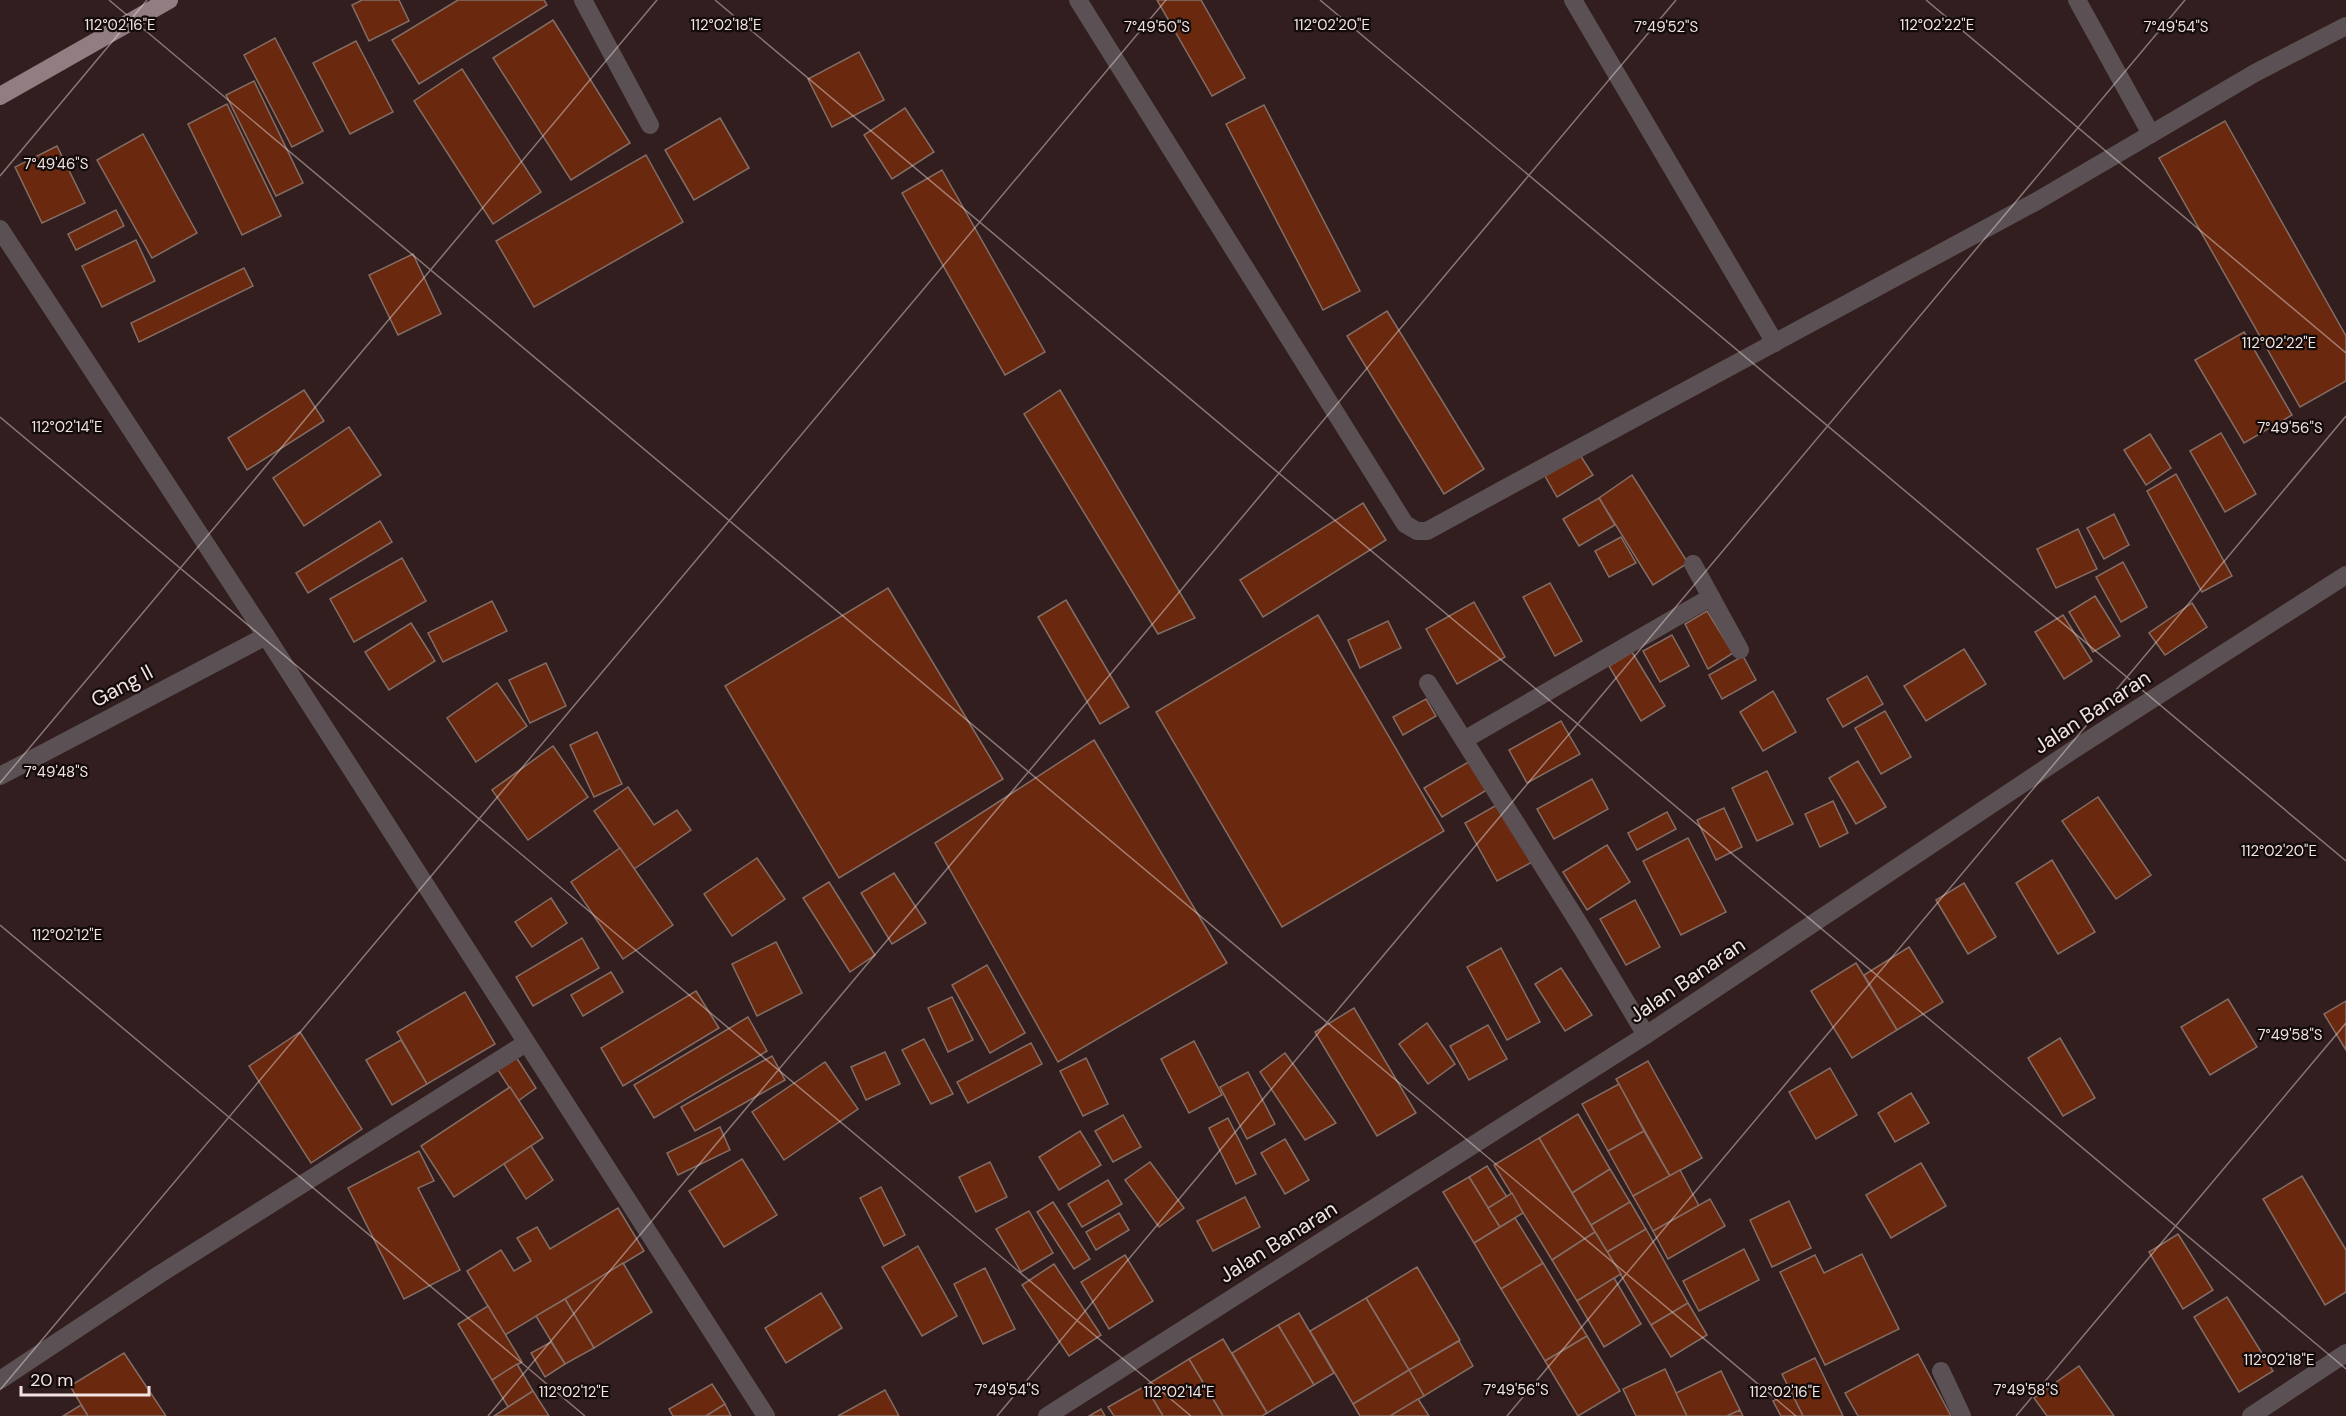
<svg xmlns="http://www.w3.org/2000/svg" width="2346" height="1416" viewBox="0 0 2346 1416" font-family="'DM Sans',sans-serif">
<rect width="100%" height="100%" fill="#321e1e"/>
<!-- building -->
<g fill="#6a280e" stroke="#836d65" stroke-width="1.5">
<polygon points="362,0 399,0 409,21 369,41 352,5"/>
<polygon points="458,0 544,0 547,5 419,84 392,40"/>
<polygon points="1157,0 1201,0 1245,78 1212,96"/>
<polygon points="553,20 630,143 571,180 493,58"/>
<polygon points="275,38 323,131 292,147 244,55"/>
<polygon points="356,41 393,112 350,134 313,63"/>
<polygon points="859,52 884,100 832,127 808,79"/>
<polygon points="462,69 541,192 493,224 414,101"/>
<polygon points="254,81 303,183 276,196 226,95"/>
<polygon points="227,104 281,216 242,235 188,124"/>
<polygon points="1264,105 1360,291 1323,310 1226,124"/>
<polygon points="905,108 934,152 892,179 864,135"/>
<polygon points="720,118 749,168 694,200 665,150"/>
<polygon points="2225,121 2346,336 2346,381 2300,407 2159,158"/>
<polygon points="143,134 197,233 152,258 97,160"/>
<polygon points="57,146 85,203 42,223 15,167"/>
<polygon points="646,155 683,222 534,307 496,241"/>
<polygon points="942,170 1045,352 1005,375 902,193"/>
<polygon points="116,210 124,226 76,250 68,234"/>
<polygon points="136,240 155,281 102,307 82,266"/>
<polygon points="413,254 441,314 398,335 369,275"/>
<polygon points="244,268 253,286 139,342 131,323"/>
<polygon points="1387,311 1484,469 1444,494 1347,336"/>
<polygon points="2244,332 2292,415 2244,443 2195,360"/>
<polygon points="304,390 324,421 247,470 228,438"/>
<polygon points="1060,390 1195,618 1158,634 1024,414"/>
<polygon points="349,427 381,475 304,526 273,478"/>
<polygon points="2221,433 2256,494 2225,512 2190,451"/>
<polygon points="2150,434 2171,468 2146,485 2124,450"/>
<polygon points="1580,455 1593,475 1557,497 1545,476"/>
<polygon points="2176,474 2232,576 2202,592 2147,491"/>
<polygon points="1632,475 1688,563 1653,585 1599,498"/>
<polygon points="1599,498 1615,525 1579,546 1563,519"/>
<polygon points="1363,503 1386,540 1263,617 1240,580"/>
<polygon points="2114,514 2129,545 2104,559 2087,528"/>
<polygon points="380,521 392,542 308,593 296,573"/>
<polygon points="2078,529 2097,569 2056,588 2037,549"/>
<polygon points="1621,537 1636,563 1609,577 1595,551"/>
<polygon points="402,558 426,601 354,642 330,599"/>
<polygon points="2123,562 2147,607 2121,622 2096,577"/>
<polygon points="1550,583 1582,641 1555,656 1523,597"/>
<polygon points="888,588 1003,779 839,878 725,686"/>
<polygon points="2095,596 2120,636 2093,652 2069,612"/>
<polygon points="1066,600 1129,707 1100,724 1038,617"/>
<polygon points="492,601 507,631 443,662 428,633"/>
<polygon points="1474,602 1505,657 1457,684 1426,629"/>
<polygon points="2192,603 2207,627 2165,655 2149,633"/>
<polygon points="1707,611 1733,653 1708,669 1685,624"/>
<polygon points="1318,615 1444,831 1282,927 1156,712"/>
<polygon points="2063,615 2092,661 2064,679 2035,632"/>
<polygon points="1388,621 1401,648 1360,668 1348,640"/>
<polygon points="411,623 435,661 389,690 365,652"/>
<polygon points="1672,635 1689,666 1660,682 1643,651"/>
<polygon points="1964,649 1986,684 1926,721 1904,686"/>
<polygon points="1632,652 1665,706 1641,721 1609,666"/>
<polygon points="1743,656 1756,680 1722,699 1709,675"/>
<polygon points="546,663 566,706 530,723 509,680"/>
<polygon points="1867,676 1883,704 1843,727 1827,699"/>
<polygon points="497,683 527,726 476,762 447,718"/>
<polygon points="1773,691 1796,732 1763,751 1740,712"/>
<polygon points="1426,699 1436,716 1403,735 1393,717"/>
<polygon points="1885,711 1911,757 1881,774 1855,728"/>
<polygon points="1561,721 1580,754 1527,783 1509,750"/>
<polygon points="597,732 622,784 594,797 570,745"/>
<polygon points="1094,740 1227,963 1058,1062 935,843"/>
<polygon points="553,746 588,797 528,840 492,790"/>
<polygon points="1472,760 1490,788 1442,817 1424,788"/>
<polygon points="1858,761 1886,807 1856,824 1829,778"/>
<polygon points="1767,771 1793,824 1757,841 1732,788"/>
<polygon points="1592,779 1608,809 1554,839 1537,809"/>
<polygon points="628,787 654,825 677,810 691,830 634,869 594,811"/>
<polygon points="2098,797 2151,875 2116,899 2062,821"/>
<polygon points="1833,801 1848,833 1820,847 1805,814"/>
<polygon points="1502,802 1534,861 1497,881 1465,823"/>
<polygon points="1724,808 1742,847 1716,860 1697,820"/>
<polygon points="1667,812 1676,829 1637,850 1628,833"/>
<polygon points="1688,838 1726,912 1681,935 1643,861"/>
<polygon points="1607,845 1630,882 1587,910 1563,872"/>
<polygon points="620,848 673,925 623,959 571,882"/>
<polygon points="757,858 785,899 732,936 704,894"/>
<polygon points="2052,860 2095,932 2058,954 2016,883"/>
<polygon points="894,873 926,923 892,944 861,893"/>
<polygon points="829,882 875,955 850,972 803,898"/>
<polygon points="1964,883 1996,937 1968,954 1936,900"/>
<polygon points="551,898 567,923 532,947 515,922"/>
<polygon points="1635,900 1660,947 1626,965 1600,919"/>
<polygon points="582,938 599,968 533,1006 516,977"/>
<polygon points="776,942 802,993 757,1016 732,964"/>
<polygon points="1909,947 1943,1002 1897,1030 1864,975"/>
<polygon points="1501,948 1540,1022 1507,1040 1467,967"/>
<polygon points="1856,963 1897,1030 1852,1058 1811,991"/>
<polygon points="987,965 1025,1033 990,1053 952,985"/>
<polygon points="1561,968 1592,1015 1565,1031 1535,984"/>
<polygon points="611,972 623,992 583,1016 571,995"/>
<polygon points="696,991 719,1028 623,1086 601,1048"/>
<polygon points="465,992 495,1044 427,1084 397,1032"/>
<polygon points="952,997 973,1040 948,1052 928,1008"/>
<polygon points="2228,999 2257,1047 2210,1075 2181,1027"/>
<polygon points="2346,1001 2346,1050 2324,1014"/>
<polygon points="1354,1008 1416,1113 1377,1136 1315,1032"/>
<polygon points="748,1017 767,1051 654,1118 634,1085"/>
<polygon points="1427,1023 1455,1064 1428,1084 1399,1044"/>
<polygon points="1488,1025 1507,1059 1469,1080 1450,1046"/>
<polygon points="300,1032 362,1129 311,1163 249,1066"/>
<polygon points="2060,1038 2095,1098 2063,1116 2028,1058"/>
<polygon points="924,1039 953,1094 931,1104 902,1050"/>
<polygon points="401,1040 427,1084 392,1105 366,1060"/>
<polygon points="1194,1041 1222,1095 1189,1113 1161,1059"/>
<polygon points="1031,1043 1042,1064 968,1103 957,1082"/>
<polygon points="885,1052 900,1084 866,1100 851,1067"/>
<polygon points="1285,1053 1336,1123 1305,1140 1260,1072"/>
<polygon points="772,1056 785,1080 695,1131 681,1107"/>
<polygon points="516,1057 536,1088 518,1101 498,1070"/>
<polygon points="1086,1058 1108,1104 1083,1116 1060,1071"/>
<polygon points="1648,1061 1702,1158 1670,1176 1616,1079"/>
<polygon points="825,1062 858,1109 784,1160 752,1112"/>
<polygon points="1830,1068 1857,1115 1816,1139 1789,1092"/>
<polygon points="1248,1072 1275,1124 1247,1139 1220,1087"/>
<polygon points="1619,1084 1644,1131 1608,1151 1582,1104"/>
<polygon points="510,1087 543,1138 454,1197 421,1146"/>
<polygon points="1911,1093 1929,1123 1895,1142 1878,1113"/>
<polygon points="1578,1114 1610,1169 1572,1193 1539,1138"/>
<polygon points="1123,1115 1141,1147 1113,1162 1095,1131"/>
<polygon points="1228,1118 1256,1174 1236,1184 1209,1128"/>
<polygon points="720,1127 730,1150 678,1175 667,1153"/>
<polygon points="1080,1131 1101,1165 1059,1190 1039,1157"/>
<polygon points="1644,1131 1670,1176 1633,1196 1608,1151"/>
<polygon points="1539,1138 1595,1232 1552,1260 1494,1165"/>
<polygon points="1285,1139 1309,1180 1285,1194 1261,1153"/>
<polygon points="531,1146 553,1180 526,1199 504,1164"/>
<polygon points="419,1151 434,1181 418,1188 460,1270 404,1299 348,1188"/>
<polygon points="742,1159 777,1215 724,1247 689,1191"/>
<polygon points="990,1162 1007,1197 976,1212 959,1177"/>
<polygon points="1150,1162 1184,1208 1159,1227 1125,1180"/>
<polygon points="1921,1163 1946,1206 1891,1238 1866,1195"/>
<polygon points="1487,1166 1507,1197 1488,1208 1469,1177"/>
<polygon points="1610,1169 1630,1202 1591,1225 1572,1193"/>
<polygon points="1680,1170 1699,1206 1653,1231 1633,1196"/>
<polygon points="2302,1176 2346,1250 2346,1292 2325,1305 2263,1199"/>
<polygon points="1469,1177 1500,1227 1474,1243 1443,1192"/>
<polygon points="1108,1180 1122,1204 1082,1227 1068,1204"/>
<polygon points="881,1187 905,1235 884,1246 860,1198"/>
<polygon points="1512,1193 1523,1213 1500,1227 1488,1208"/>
<polygon points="1245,1197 1260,1227 1213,1251 1197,1221"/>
<polygon points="1710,1199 1725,1226 1668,1259 1653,1231"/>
<polygon points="1789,1201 1811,1248 1772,1267 1750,1220"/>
<polygon points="1053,1202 1090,1259 1074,1269 1037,1212"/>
<polygon points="1630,1202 1646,1229 1607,1252 1591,1225"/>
<polygon points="618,1208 644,1251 505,1335 467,1271 501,1250 514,1271 531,1261 517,1238 537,1227 550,1249"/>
<polygon points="1029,1211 1053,1253 1021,1272 996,1229"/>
<polygon points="1119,1213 1129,1230 1096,1250 1086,1232"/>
<polygon points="1515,1218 1543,1263 1501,1289 1474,1243"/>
<polygon points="1646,1229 1688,1303 1651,1325 1607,1252"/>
<polygon points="1595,1232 1621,1274 1577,1301 1552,1260"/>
<polygon points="2178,1234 2213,1290 2183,1309 2149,1252"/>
<polygon points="918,1246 957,1316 922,1336 882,1267"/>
<polygon points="1744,1249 1759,1280 1699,1311 1683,1281"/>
<polygon points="1862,1254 1899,1329 1825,1365 1780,1272 1815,1255 1824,1273"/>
<polygon points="1125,1255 1153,1301 1109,1329 1081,1282"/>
<polygon points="623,1263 652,1312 594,1348 565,1299"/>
<polygon points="1543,1263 1587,1336 1545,1361 1501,1289"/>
<polygon points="1054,1264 1101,1335 1069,1356 1022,1285"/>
<polygon points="1417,1267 1460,1340 1409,1370 1366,1298"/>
<polygon points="985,1268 1015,1329 983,1344 954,1284"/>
<polygon points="1614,1278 1641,1324 1604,1347 1577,1301"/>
<polygon points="821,1293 842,1328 786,1363 765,1328"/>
<polygon points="2227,1297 2273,1371 2239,1392 2194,1317"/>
<polygon points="1366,1298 1409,1370 1353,1404 1310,1331"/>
<polygon points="565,1299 594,1348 565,1364 536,1316"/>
<polygon points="1688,1303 1707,1335 1671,1357 1651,1325"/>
<polygon points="488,1306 522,1362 492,1380 458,1324"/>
<polygon points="1299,1313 1334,1373 1314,1385 1278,1325"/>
<polygon points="1278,1325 1314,1385 1267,1413 1232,1353"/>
<polygon points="1587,1336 1620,1391 1578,1416 1545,1361"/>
<polygon points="1223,1339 1267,1413 1262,1416 1223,1416 1189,1359"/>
<polygon points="1459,1341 1473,1366 1424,1396 1409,1370"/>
<polygon points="551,1342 565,1364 545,1377 531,1353"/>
<polygon points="124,1353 166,1416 88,1416 70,1386"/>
<polygon points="1918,1354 1951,1416 1858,1416 1845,1393"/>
<polygon points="1815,1358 1843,1416 1803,1416 1782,1374"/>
<polygon points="1189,1359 1223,1416 1163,1416 1145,1386"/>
<polygon points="517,1364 533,1391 508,1407 492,1380"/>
<polygon points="2079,1366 2114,1416 2047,1416 2034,1398"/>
<polygon points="1665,1369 1687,1416 1636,1416 1623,1389"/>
<polygon points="1409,1370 1424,1396 1390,1416 1360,1416 1353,1404"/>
<polygon points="1721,1371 1740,1410 1727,1416 1687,1416 1676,1393"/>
<polygon points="712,1384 725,1404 706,1416 673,1416 669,1409"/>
<polygon points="1145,1386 1163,1416 1114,1416 1108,1407"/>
<polygon points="885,1390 899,1416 838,1416"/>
<polygon points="533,1391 549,1416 494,1416 508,1407"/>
<polygon points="1791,1392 1803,1416 1781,1416 1773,1401"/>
<polygon points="1418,1399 1429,1416 1390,1416"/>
<polygon points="725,1404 731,1416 706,1416"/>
<polygon points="81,1405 88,1416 63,1416"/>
<polygon points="1101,1409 1105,1416 1089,1416"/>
<polygon points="1740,1410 1743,1416 1727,1416"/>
</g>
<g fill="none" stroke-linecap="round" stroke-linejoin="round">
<!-- minor -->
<g stroke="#5b5154" stroke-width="18">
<polyline points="583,0 650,125"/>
<polyline points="1078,0 1405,524 1417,531 1427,531 1513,484 2037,201 2255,73 2346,26"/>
<polyline points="1573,0 1775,343"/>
<polyline points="2077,0 2151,134"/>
<polyline points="0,229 266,636 766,1416"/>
<polyline points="1693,564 1711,597"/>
<polyline points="1428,683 1583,930 1646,1035"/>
<polyline points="1464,740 1711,597 1740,650"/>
<polyline points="0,776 266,636"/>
<polyline points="1941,1371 1962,1416"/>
<polyline points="0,1380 160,1274 526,1043"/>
<polyline points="1047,1416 1646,1035 2073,750 2346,575"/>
<polyline points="2251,1416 2346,1353"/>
</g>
<!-- major -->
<polyline stroke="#917d82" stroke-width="18" points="0,96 169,0"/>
</g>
<!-- ticks -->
<path fill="none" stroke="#f1e3e2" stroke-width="1.5" stroke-opacity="0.45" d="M 109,0 L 1796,1416M 715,0 L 2346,1369M 1320,0 L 2346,861M 1926,0 L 2346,353M 0,176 L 147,0M 0,417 L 1191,1416M 0,783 L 657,0M 0,925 L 585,1416M 0,1390 L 1166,0M 488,1416 L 1676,0M 997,1416 L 2185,0M 1507,1416 L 2346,416M 2016,1416 L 2346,1023"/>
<g text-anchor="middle" stroke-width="4.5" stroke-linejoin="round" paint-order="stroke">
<!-- street labels -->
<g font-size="21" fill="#f1e3e2" stroke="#140b0b">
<text transform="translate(122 686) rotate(-28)" y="7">Gang II</text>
<text transform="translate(2092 712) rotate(-33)" y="7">Jalan Banaran</text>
<text transform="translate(1687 980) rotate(-34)" y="7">Jalan Banaran</text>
<text transform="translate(1278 1242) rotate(-32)" y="7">Jalan Banaran</text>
</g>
</g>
<g font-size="15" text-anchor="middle" fill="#f1e3e2" stroke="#140b0b" stroke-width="4.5" stroke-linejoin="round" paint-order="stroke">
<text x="120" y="30">112°02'16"E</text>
<text x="726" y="30">112°02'18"E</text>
<text x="1332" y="30">112°02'20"E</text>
<text x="1937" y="30">112°02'22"E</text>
<text x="1157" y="32">7°49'50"S</text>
<text x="1666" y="32">7°49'52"S</text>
<text x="2176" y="32">7°49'54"S</text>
<text x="56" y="169">7°49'46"S</text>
<text x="2279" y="348">112°02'22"E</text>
<text x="67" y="432">112°02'14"E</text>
<text x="2290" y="433">7°49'56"S</text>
<text x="56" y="777">7°49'48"S</text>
<text x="2279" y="856">112°02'20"E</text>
<text x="67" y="940">112°02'12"E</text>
<text x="2290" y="1040">7°49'58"S</text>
<text x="2279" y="1365">112°02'18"E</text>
<text x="1007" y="1395">7°49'54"S</text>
<text x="1516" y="1395">7°49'56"S</text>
<text x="2026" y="1395">7°49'58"S</text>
<text x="574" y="1397">112°02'12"E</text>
<text x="1179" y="1397">112°02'14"E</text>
<text x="1785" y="1397">112°02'16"E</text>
</g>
<!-- scale -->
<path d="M21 1386v9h128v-9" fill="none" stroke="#f1e3e2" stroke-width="3"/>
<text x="30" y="1386" font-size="18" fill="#f1e3e2" stroke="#140b0b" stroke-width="4.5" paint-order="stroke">20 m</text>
</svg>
